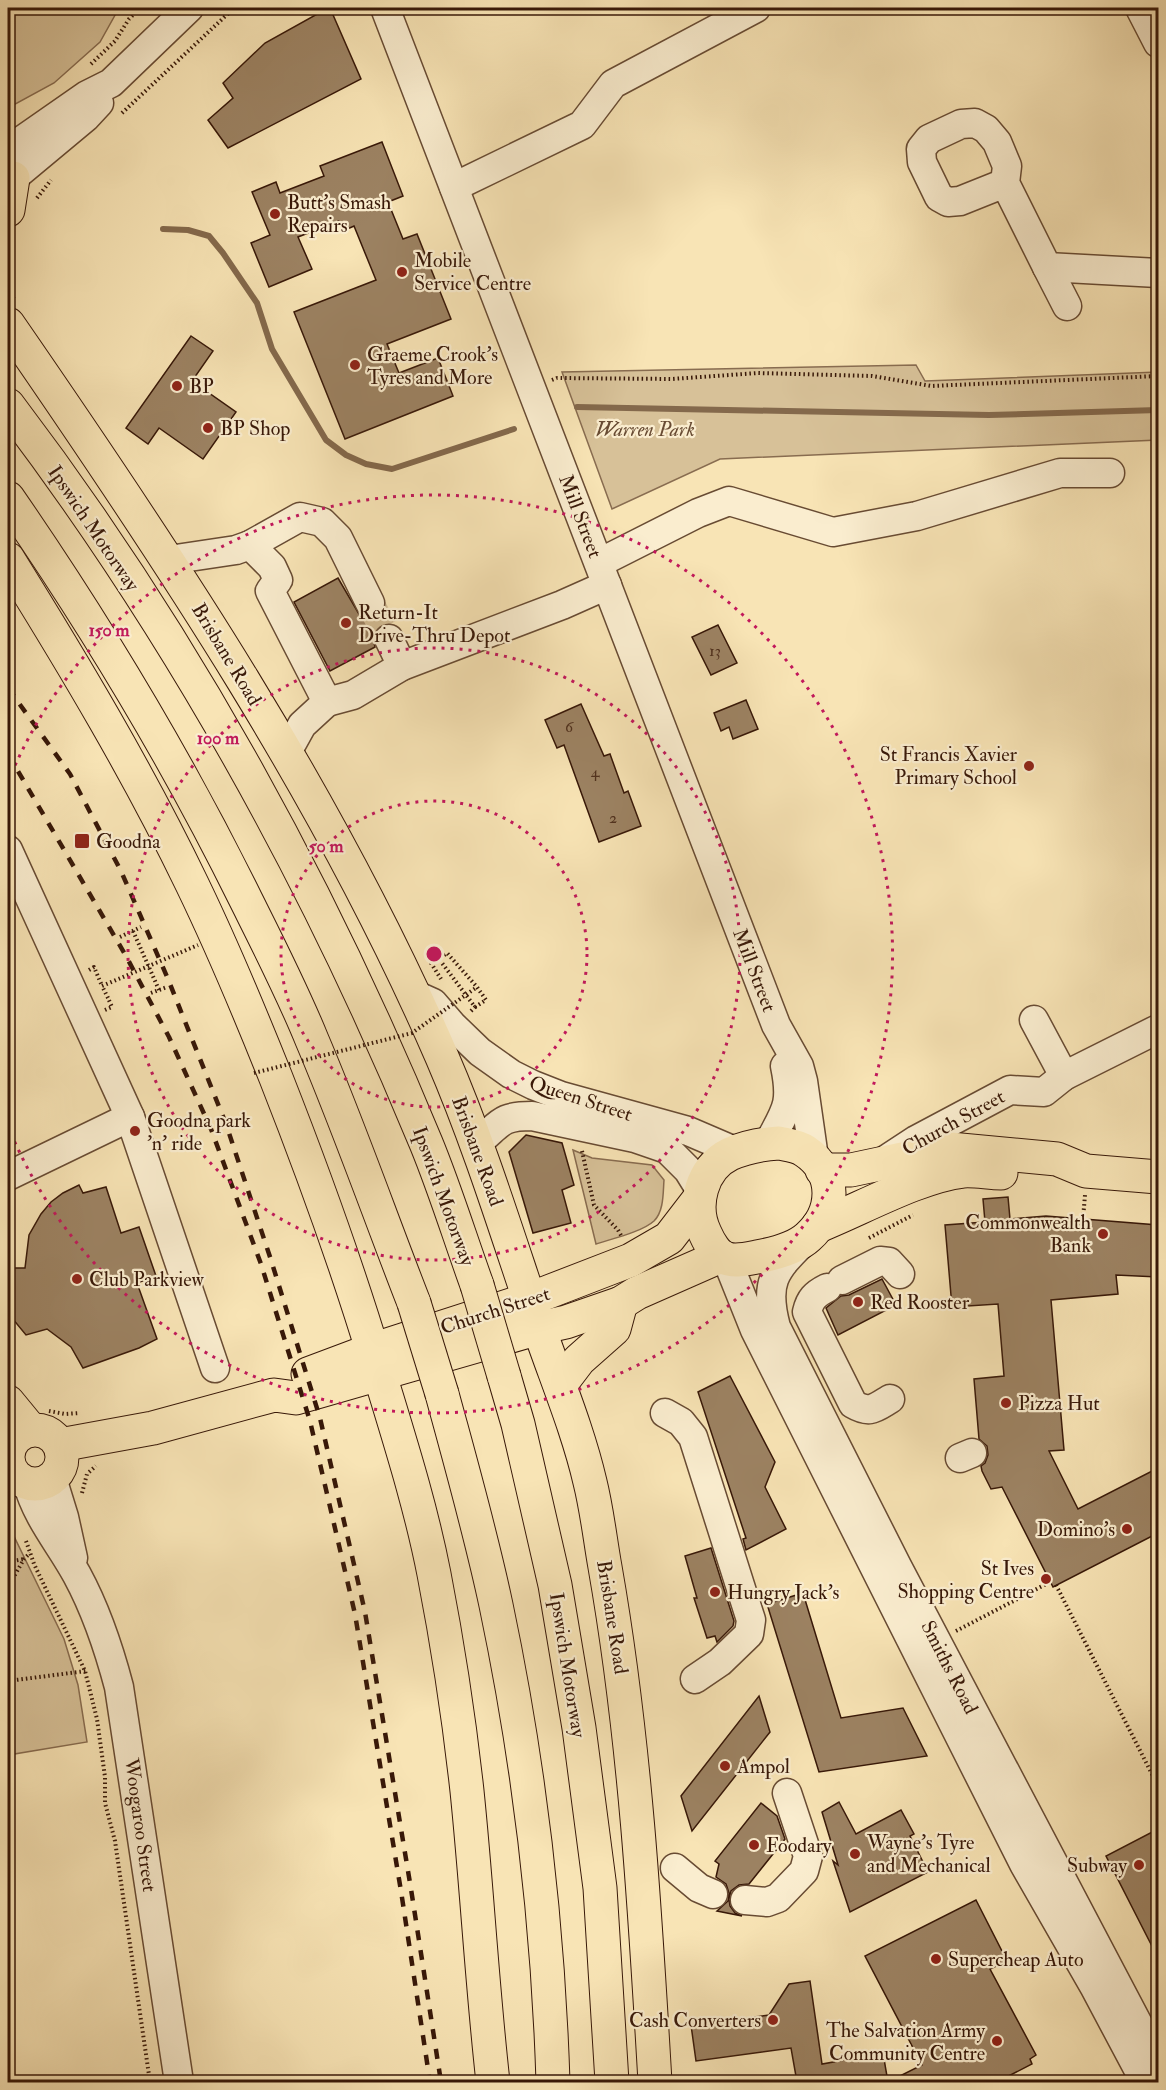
<svg xmlns="http://www.w3.org/2000/svg" width="1166" height="2090" viewBox="0 0 1166 2090" font-family="'IM FELL Double Pica',serif">
<rect width="100%" height="100%" fill="#f8e4b5"/>
<filter id="stains"><feTurbulence type="fractalNoise" baseFrequency=".00333" numOctaves="4"/><feColorMatrix values="0 0 0 0 .2 0 0 0 0 .09 0 0 0 0 .02 0 0 0 .5 -.17"/></filter>
<radialGradient id="worn" r=".72"><stop offset=".6" stop-color="#630" stop-opacity="0"/><stop offset="1" stop-color="#630" stop-opacity=".3"/></radialGradient>
<!-- green -->
<g fill="#d7c198" stroke="#886c50" stroke-width="1.5">
<polygon points="8,8 119,8 100,42 54,83 8,108"/>
<polygon points="916,365 925,381 1158,372 1158,440 720,459 612,509 562,372"/>
<path d="M 573,1150 L 592,1158 L 652,1165 L 664,1180 C 663,1193 664,1211 654,1221 C 642,1232 611,1239 596,1244 Z"/>
<polygon points="8,1524 64,1639 78,1685 87,1742 8,1755"/>
</g>
<g fill="none" stroke-linecap="round" stroke-linejoin="round">
<!-- stream -->
<g stroke="#84694c" stroke-width="6">
<polyline points="163,229 188,230 209,236 223,253 257,303 272,349 326,440 346,455 366,464 392,469 514,429"/>
<polyline points="577,407 989,415 1158,410"/>
</g>
</g>
<!-- building -->
<g fill="#9c8262" stroke="#381808" stroke-width="1.5">
<polygon points="328,8 330,8 361,79 228,148 208,120 233,98 223,83 265,43"/>
<polygon points="382,142 403,196 388,202 403,239 417,234 451,319 387,344 399,373 438,358 453,396 345,439 294,312 376,280 354,226 343,231 339,221 298,237 312,269 269,287 251,243 270,235 252,192 276,182 280,193 324,176 320,166"/>
<polygon points="191,336 213,351 192,381 236,412 203,459 159,428 148,444 126,428"/>
<polygon points="338,578 360,616 369,619 378,617 383,613 389,623 381,624 375,630 373,638 375,647 330,671 294,602"/>
<polygon points="718,625 737,663 711,675 692,637"/>
<polygon points="746,700 758,729 733,739 729,727 721,731 714,713"/>
<polygon points="581,704 604,756 610,754 624,793 628,791 641,826 599,842 564,745 557,748 545,720"/>
<polygon points="526,1135 562,1143 574,1185 562,1190 571,1223 533,1233 509,1152"/>
<polygon points="79,1185 83,1193 106,1187 121,1233 139,1227 156,1276 137,1283 157,1339 139,1348 83,1368 71,1347 47,1329 26,1335 12,1318 8,1306 8,1268 25,1268 29,1235 41,1214 51,1202 63,1193"/>
<polygon points="1008,1197 1010,1219 1046,1216 1158,1225 1158,1277 1116,1275 1118,1294 1051,1300 1064,1450 1049,1451 1078,1509 1158,1468 1158,1533 1053,1587 1002,1487 991,1489 982,1471 981,1466 985,1463 988,1455 987,1446 979,1439 974,1379 1004,1376 998,1304 952,1307 945,1225 985,1222 983,1199"/>
<polygon points="882,1279 896,1305 838,1335 826,1308 841,1296 849,1295"/>
<polygon points="730,1376 775,1462 765,1487 786,1529 746,1550 743,1539 746,1538 698,1392"/>
<polygon points="711,1548 734,1621 733,1626 717,1642 715,1636 707,1638 694,1598 697,1598 685,1556"/>
<polygon points="803,1593 841,1718 903,1708 927,1756 819,1772 767,1604"/>
<polygon points="759,1696 770,1732 692,1831 681,1796"/>
<polygon points="839,1802 856,1834 901,1810 914,1834 910,1836 928,1872 850,1912 833,1861 838,1865 822,1812"/>
<polygon points="761,1803 777,1816 785,1839 749,1884 739,1885 731,1891 729,1899 730,1906 735,1913 742,1916 717,1911 728,1901 729,1893 726,1884 716,1877 719,1864 715,1861"/>
<polygon points="1158,1829 1158,1958 1106,1856"/>
<polygon points="976,1900 1007,1961 990,1969 1036,2055 1030,2059 1032,2064 997,2082 888,2082 922,2065 865,1956"/>
<polygon points="810,1981 822,2064 883,2053 888,2082 797,2082 791,2048 696,2061 691,2025 769,2015 789,1984"/>
</g>
<g fill="none" stroke-linecap="round" stroke-linejoin="round">
<!-- minor-tunnel -->
<polyline stroke="#d2bb92" stroke-width="28" stroke-dasharray="28 14" stroke-linecap="butt" points="370,603 389,639"/>
<!-- minor casing -->
<g stroke="#684b33" stroke-width="31">
<g id="minor">
<polyline points="385,8 776,1025 799,1066 803,1081 814,1158"/>
<polyline points="1140,8 1158,43"/>
<polyline points="8,150 87,95 111,83 189,8"/>
<polyline points="8,182 86,117 99,103"/>
<polyline points="1005,183 960,201 948,202 939,197 922,162 921,149 929,139 961,124 975,123 986,129 997,142 1007,166 1005,183 1047,267 1158,273"/>
<polyline points="454,187 582,125 613,84 756,8"/>
<polyline points="1047,267 1067,306"/>
<polyline points="250,545 272,567 278,580 270,591 327,702 353,695 402,666 562,605 607,585"/>
<polyline points="169,560 236,550 250,545 300,517 322,522 338,538 370,603"/>
<polyline points="599,563 698,513 729,501 833,532 917,516 1060,473 1110,473"/>
<polyline points="389,639 402,666"/>
<polyline points="286,754 302,725 327,702"/>
<polyline points="8,850 130,1117 215,1368"/>
<polyline points="413,994 433,1003 452,1025 480,1052 511,1074 533,1085 561,1096 688,1131 737,1152"/>
<polyline points="1034,1020 1064,1076"/>
<path d="M 477,1143 C 501,1124 499,1116 532,1116 L 635,1138 L 667,1149 L 688,1170 L 701,1191"/>
<path d="M 768,1144 C 786,1110 793,1105 785,1066"/>
<polyline points="884,1161 916,1140 1010,1090 1044,1092 1064,1076 1158,1029"/>
<polyline points="8,1176 130,1117"/>
<path d="M 805,1240 C 774,1271 764,1282 776,1327 L 897,1566 L 1158,2062"/>
<polyline points="727,1260 755,1330 1024,1864 1094,1986 1145,2082"/>
<polyline points="842,1280 880,1261 889,1262 900,1274"/>
<path d="M 827,1288 C 815,1294 810,1299 807,1312 L 853,1404 C 870,1414 875,1408 890,1399"/>
<polyline points="665,1413 681,1422 693,1437 751,1620 749,1634 720,1662 695,1679"/>
<polyline points="960,1458 972,1453"/>
<polyline points="52,1478 64,1517 73,1558"/>
<path d="M 27,1482 C 38,1520 59,1542 77,1575 C 96,1610 109,1649 119,1687 L 179,2082"/>
<polyline points="675,1868 699,1888 713,1894"/>
<polyline points="745,1900 767,1902 778,1898 804,1871 808,1856 787,1793"/>
</g>
</g>
<!-- major casing -->
<g stroke="#381808" stroke-width="35">
<g id="major">
<polyline points="8,210 13,178"/>
<path d="M 8,324 C 169,557 329,796 442,1057 C 480,1145 508,1237 539,1328 C 556,1378 578,1430 590,1482 C 597,1510 600,1539 605,1567 C 635,1738 645,1910 655,2082"/>
<path d="M 779,1143 C 788,1145 798,1146 805,1151 C 838,1173 835,1213 808,1237 C 795,1249 773,1254 757,1257 C 747,1259 734,1262 725,1258 C 716,1255 709,1242 705,1233 C 692,1206 701,1168 730,1154 C 746,1147 762,1144 779,1143 Z"/>
<polyline points="822,1170 851,1170 950,1149 1057,1159 1086,1171 1158,1177"/>
<path d="M 818,1226 C 861,1209 919,1176 963,1171 C 975,1170 989,1173 1001,1173"/>
<polyline points="308,1374 372,1350 530,1299 631,1260 669,1238 699,1199"/>
<polyline points="560,1385 579,1360 614,1329 621,1303"/>
<polyline points="8,1402 31,1430"/>
<circle cx="35" cy="1457" r="27"/>
<polyline points="60,1445 153,1428 274,1395 296,1398 539,1328 566,1322 621,1303 637,1293 721,1256"/>
</g>
</g>
<!-- highway casing -->
<g stroke="#381808" stroke-width="35">
<g id="highway">
<path d="M 8,405 C 179,630 318,881 426,1143 C 445,1189 460,1238 477,1285"/>
<path d="M 8,498 C 97,627 177,760 246,900 C 269,946 293,993 312,1040 C 349,1127 380,1216 414,1303"/>
<path d="M 8,559 C 74,665 138,772 192,884 C 223,948 250,1013 276,1078 C 313,1172 347,1266 376,1362 C 397,1432 420,1502 434,1574 C 448,1646 459,1718 467,1791 C 477,1888 482,1985 493,2082"/>
<polyline points="504,1376 518,1424 555,1585 579,1728 600,1888 612,2082"/>
<path d="M 442,1394 C 461,1464 481,1534 496,1605 C 529,1762 548,1922 553,2082"/>
</g>
</g>
<!-- path -->
<g stroke="#381808" stroke-width="4" stroke-dasharray="1.5 3" stroke-linecap="butt">
<polyline points="91,64 115,41 129,19 140,8"/>
<polyline points="122,113 234,8"/>
<polyline points="37,198 51,180"/>
<polyline points="8,290 14,299"/>
<polyline points="552,380 557,378 672,379 758,373 872,376 931,386 1158,376"/>
<polyline points="133,931 159,990"/>
<polyline points="120,937 141,927"/>
<polyline points="426,955 441,979"/>
<polyline points="89,970 94,967 102,986"/>
<polyline points="151,993 167,987"/>
<polyline points="475,1007 486,1000"/>
<polyline points="105,1010 112,1007 108,998"/>
<polyline points="471,1011 475,1007 439,959 447,953 477,987"/>
<polyline points="582,1151 594,1205 618,1230 622,1237"/>
<polyline points="1083,1219 1085,1195"/>
<polyline points="869,1238 913,1215"/>
<polyline points="49,1411 65,1414 80,1413"/>
<polyline points="82,1493 87,1474 96,1466"/>
<polyline points="26,1541 34,1564 85,1671 97,1719 105,1777 105,1803 115,1841 150,2082"/>
<polyline points="8,1562 24,1559"/>
<polyline points="1056,1585 1158,1786"/>
<polyline points="8,1587 24,1559 30,1553"/>
<polyline points="8,1606 11,1609"/>
<polyline points="956,1631 1050,1582"/>
<polyline points="8,1681 86,1671"/>
</g>
<!-- minor -->
<use href="#minor" stroke="#faedcf" stroke-width="28"/>
<!-- major -->
<use href="#major" stroke="#f8e4b5" stroke-width="33"/>
<!-- highway -->
<use href="#highway" stroke="#f8e4b5" stroke-width="33"/>
<!-- rail -->
<g stroke="#381808" stroke-width="4.5" stroke-dasharray="10 10" stroke-linecap="butt">
<polyline points="8,688 70,774 121,871 168,979 226,1124 271,1260 320,1418 365,1612 411,1889 441,2082"/>
<polyline points="8,754 126,956 169,1037 211,1129 261,1264 310,1421 355,1614 401,1891 430,2082"/>
</g>
<!-- highway-bridge casing -->
<g stroke="#381808" stroke-width="35" stroke-linecap="butt">
<g id="highway-bridge">
<polyline points="477,1285 504,1376"/>
<polyline points="414,1303 442,1394"/>
</g>
</g>
<!-- path-bridge -->
<g stroke="#381808" stroke-width="4" stroke-dasharray="1.5 3" stroke-linecap="butt">
<polyline points="108,998 102,986 198,945"/>
<polyline points="254,1073 412,1033 477,987 486,1000"/>
</g>
<!-- highway-bridge -->
<use href="#highway-bridge" stroke="#f8e4b5" stroke-width="33"/>
</g>
<!-- distance rings -->
<g fill="none" stroke="#c2185b" stroke-width="3" stroke-dasharray="3 6">
<circle cx="434" cy="954" r="153"/>
<circle cx="434" cy="954" r="306"/>
<path d="M8 782A459 459 0 1 1 8 1126"/>
</g>
<!-- markers -->
<g fill="#8f2418" stroke="#faedcf" stroke-width="2">
<circle cx="275" cy="214" r="6"/>
<circle cx="402" cy="272" r="6"/>
<circle cx="355" cy="365" r="6"/>
<circle cx="177" cy="386" r="6"/>
<circle cx="208" cy="428" r="6"/>
<circle cx="346" cy="623" r="6"/>
<circle cx="1029" cy="766" r="6"/>
<rect x="74" y="833" width="16" height="16" rx="3"/>
<circle cx="135" cy="1131" r="6"/>
<circle cx="1103" cy="1234" r="6"/>
<circle cx="77" cy="1279" r="6"/>
<circle cx="858" cy="1302" r="6"/>
<circle cx="1006" cy="1403" r="6"/>
<circle cx="1127" cy="1529" r="6"/>
<circle cx="1046" cy="1579" r="6"/>
<circle cx="715" cy="1592" r="6"/>
<circle cx="725" cy="1766" r="6"/>
<circle cx="754" cy="1845" r="6"/>
<circle cx="855" cy="1854" r="6"/>
<circle cx="1139" cy="1865" r="6"/>
<circle cx="936" cy="1959" r="6"/>
<circle cx="773" cy="2020" r="6"/>
<circle cx="997" cy="2041" r="6"/>
</g>
<g text-anchor="middle" stroke-width="4.5" stroke-linejoin="round" paint-order="stroke">
<!-- number labels -->
<g font-size="16" fill="#51321e">
<text x="715" y="656">13</text>
<text x="569" y="732">6</text>
<text x="595" y="777">4</text>
<text x="613" y="823">2</text>
</g>
<!-- poi labels -->
<g font-size="20" fill="#381808" stroke="#faedcf" text-anchor="start">
<text x="287" y="209">Butt's Smash<tspan x="287" dy="23">Repairs</tspan></text>
<text x="414" y="267">Mobile<tspan x="414" dy="23">Service Centre</tspan></text>
<text x="367" y="361">Graeme Crook's<tspan x="367" dy="23">Tyres and More</tspan></text>
<text x="189" y="393">BP</text>
<text x="220" y="435">BP Shop</text>
<text x="358" y="619">Return-It<tspan x="358" dy="23">Drive-Thru Depot</tspan></text>
<text x="1017" y="761" text-anchor="end">St Francis Xavier<tspan x="1017" dy="23">Primary School</tspan></text>
<text x="96" y="848">Goodna</text>
<text x="147" y="1127">Goodna park<tspan x="147" dy="23">'n' ride</tspan></text>
<text x="1091" y="1229" text-anchor="end">Commonwealth<tspan x="1091" dy="23">Bank</tspan></text>
<text x="89" y="1286">Club Parkview</text>
<text x="870" y="1309">Red Rooster</text>
<text x="1018" y="1410">Pizza Hut</text>
<text x="1115" y="1536" text-anchor="end">Domino's</text>
<text x="1034" y="1575" text-anchor="end">St Ives<tspan x="1034" dy="23">Shopping Centre</tspan></text>
<text x="727" y="1599">Hungry Jack's</text>
<text x="737" y="1773">Ampol</text>
<text x="867" y="1849">Wayne's Tyre<tspan x="867" dy="23">and Mechanical</tspan></text>
<text x="766" y="1852">Foodary</text>
<text x="1127" y="1872" text-anchor="end">Subway</text>
<text x="948" y="1966">Supercheap Auto</text>
<text x="761" y="2027" text-anchor="end">Cash Converters</text>
<text x="985" y="2037" text-anchor="end">The Salvation Army<tspan x="985" dy="23">Community Centre</tspan></text>
</g>
<!-- park labels -->
<g font-size="20" font-style="italic" fill="#684b33" stroke="#faedcf">
<text x="645" y="436">Warren Park</text>
</g>
<!-- street labels -->
<g font-size="20" fill="#381808" stroke="#faedcf">
<text transform="translate(581 516) rotate(69)" y="7">Mill Street</text>
<text transform="translate(94 528) rotate(56)" y="7">Ipswich Motorway</text>
<text transform="translate(227 654) rotate(59)" y="7">Brisbane Road</text>
<text transform="translate(755 970) rotate(69)" y="7">Mill Street</text>
<text transform="translate(581 1098) rotate(18)" y="7">Queen Street</text>
<text transform="translate(953 1122) rotate(-29)" y="7">Church Street</text>
<text transform="translate(478 1151) rotate(70)" y="7">Brisbane Road</text>
<text transform="translate(444 1196) rotate(70)" y="7">Ipswich Motorway</text>
<text transform="translate(495 1310) rotate(-18)" y="7">Church Street</text>
<text transform="translate(613 1617) rotate(81)" y="7">Brisbane Road</text>
<text transform="translate(568 1665) rotate(81)" y="7">Ipswich Motorway</text>
<text transform="translate(950 1667) rotate(63)" y="7">Smiths Road</text>
<text transform="translate(141 1825) rotate(82)" y="7">Woogaroo Street</text>
</g>
</g>
<circle cx="434" cy="954" r="9" fill="#c2185b" stroke="#faedcf" stroke-width="3"/>
<g font-size="18" text-anchor="middle" font-weight="bold" fill="#c2185b" stroke="#faedcf" stroke-width="4.5" stroke-linejoin="round" paint-order="stroke">
<text x="109" y="636">150 m</text>
<text x="218" y="744">100 m</text>
<text x="326" y="852">50 m</text>
</g>
<!-- margin -->
<rect width="1166" height="2090" fill="none" stroke="#f8e4b5" stroke-width="30"/>
<rect x="9" y="9" width="1148" height="2072" fill="none" stroke="#381808" stroke-width="3"/>
<rect x="15" y="15" width="1136" height="2060" fill="none" stroke="#381808" stroke-width="1.5"/>
<rect width="100%" height="100%" filter="url(#stains)"/>
<rect width="100%" height="100%" fill="url(#worn)"/>
</svg>
